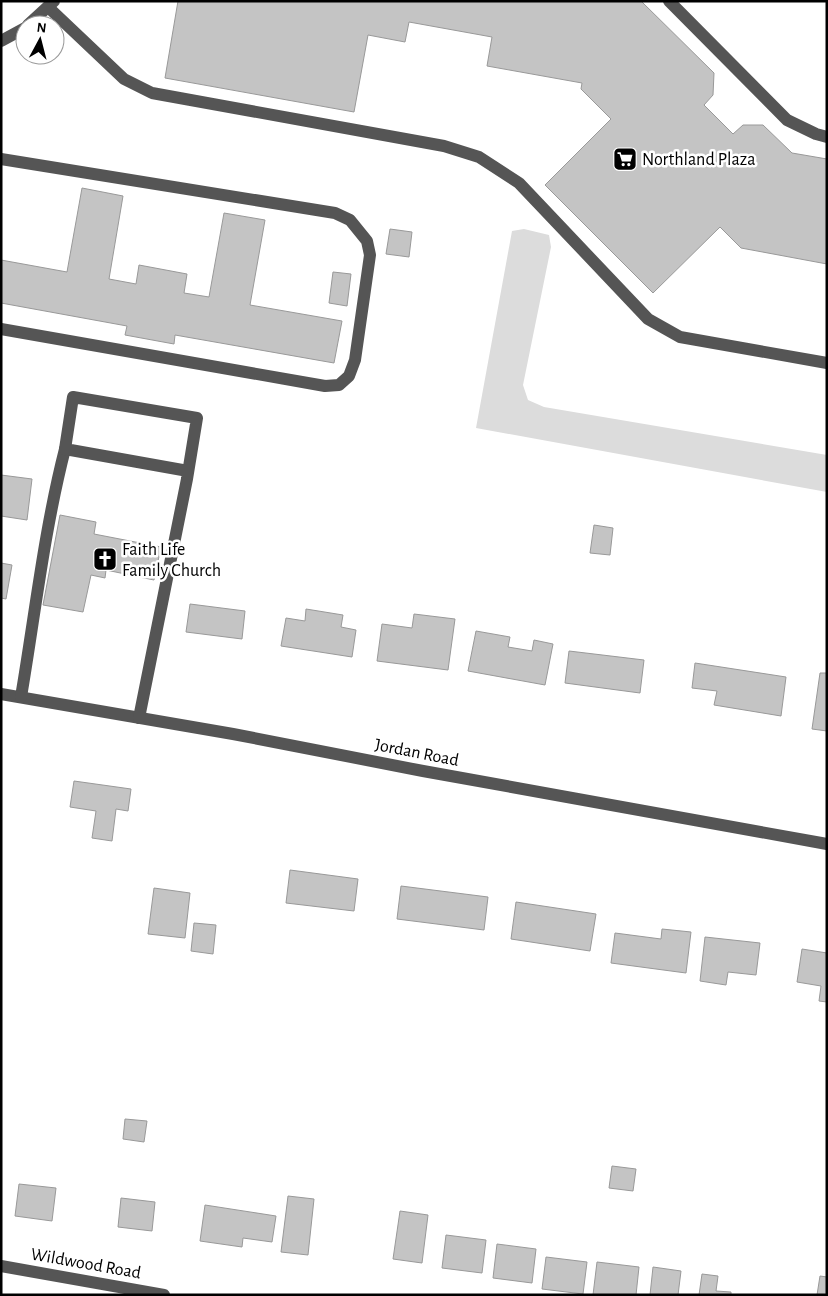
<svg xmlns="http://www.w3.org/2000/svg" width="828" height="1296" viewBox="0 0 828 1296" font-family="'Alegreya Sans',sans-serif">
<rect width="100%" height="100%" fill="#fff"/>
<!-- green -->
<polygon fill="#dcdcdc" points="524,229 549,235 551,247 523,385 528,400 544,407 827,455 827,492 476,428 512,231"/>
<!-- building -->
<g fill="#c4c4c4" stroke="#999">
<polygon points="178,1 641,1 714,73 713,95 704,105 733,134 743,125 763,125 792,153 827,159 827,264 741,248 720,227 653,293 545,185 611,119 581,89 582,83 487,66 492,37 409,22 405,42 368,35 354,112 165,78"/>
<polygon points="82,188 123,196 109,279 136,284 139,265 187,274 184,293 209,297 224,213 265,220 250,305 342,321 334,363 175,335 174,344 125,335 127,326 1,303 1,260 67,272"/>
<polygon points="390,229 412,232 409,257 386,254"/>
<polygon points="333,272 351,274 347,306 329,303"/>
<polygon points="1,475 32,479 27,520 1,516"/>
<polygon points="60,515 96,522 94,534 161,547 154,580 106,570 105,578 91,575 83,612 43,605"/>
<polygon points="594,525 613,528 610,555 590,553"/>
<polygon points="1,563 12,565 6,599 1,598"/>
<polygon points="190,604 245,611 242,639 186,632"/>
<polygon points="306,609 343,615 341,627 356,630 352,657 281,646 286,618 305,621"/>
<polygon points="414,614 455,619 448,670 377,661 382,624 412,628"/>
<polygon points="476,631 510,637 508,647 532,651 534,640 553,644 545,685 468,671"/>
<polygon points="569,651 644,660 640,693 565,683"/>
<polygon points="695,663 786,677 781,716 714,705 717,691 692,688"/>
<polygon points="820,673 827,673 827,731 812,729"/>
<polygon points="74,781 131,789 128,811 116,809 112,841 92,838 96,811 70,807"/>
<polygon points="290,870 358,879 354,911 286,903"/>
<polygon points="401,886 488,897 484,930 397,919"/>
<polygon points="154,888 190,893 185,938 148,934"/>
<polygon points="516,902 596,914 590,951 511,939"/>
<polygon points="194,923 216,925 213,954 191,951"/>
<polygon points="662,929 691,932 686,973 611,963 615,933 661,939"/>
<polygon points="705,937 760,943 756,975 728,972 726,985 700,981"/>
<polygon points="802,949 827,953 827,1002 819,1001 821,986 797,982"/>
<polygon points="125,1119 147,1121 144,1142 123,1139"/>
<polygon points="612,1166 636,1169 633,1191 609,1188"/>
<polygon points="19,1184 56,1188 52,1221 15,1216"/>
<polygon points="288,1196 314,1199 308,1255 281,1252"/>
<polygon points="121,1198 155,1202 152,1231 118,1227"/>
<polygon points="205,1205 276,1216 272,1242 243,1238 242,1247 200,1241"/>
<polygon points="400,1211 428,1215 422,1263 393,1259"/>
<polygon points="446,1235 486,1240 482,1273 442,1268"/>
<polygon points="497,1244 536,1249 532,1283 493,1278"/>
<polygon points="546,1257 587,1262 583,1294 542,1289"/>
<polygon points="597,1262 639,1267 636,1295 593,1295"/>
<polygon points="653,1267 681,1271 678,1295 650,1295"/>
<polygon points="702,1274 718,1276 716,1291 731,1292 731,1295 699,1295"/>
<polygon points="820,1276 827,1277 827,1295 817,1295"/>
</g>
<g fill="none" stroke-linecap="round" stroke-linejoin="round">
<!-- minor -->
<g stroke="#555" stroke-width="12">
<polyline points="669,1 787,120 816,134 827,137"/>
<polyline points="48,7 124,79 152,93 444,146 479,157 519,183 648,319 680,337 827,363"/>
<polyline points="28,25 54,1"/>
<polyline points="1,41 25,28"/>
<polyline points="1,159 335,213 350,220 367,241 370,255 355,360 349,376 339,385 325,386 1,329"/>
<polyline points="1,694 233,734 423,771 827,844"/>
<path d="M 21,697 C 35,615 44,531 65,449"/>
<polyline points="139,718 187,479 197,418 73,397 65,449 188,471"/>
<polyline points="1,1266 164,1295"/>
</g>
</g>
<!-- icons -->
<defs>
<g id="supermarket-square" transform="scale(1.25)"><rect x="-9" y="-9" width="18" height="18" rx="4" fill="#000" stroke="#fff"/><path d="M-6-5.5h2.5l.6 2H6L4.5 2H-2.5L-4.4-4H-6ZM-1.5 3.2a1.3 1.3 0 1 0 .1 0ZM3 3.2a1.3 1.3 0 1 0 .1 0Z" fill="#fff"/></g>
<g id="church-square" transform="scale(1.25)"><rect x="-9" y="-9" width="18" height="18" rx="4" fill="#000" stroke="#fff"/><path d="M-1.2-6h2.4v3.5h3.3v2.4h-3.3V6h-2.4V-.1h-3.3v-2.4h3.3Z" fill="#fff"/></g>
</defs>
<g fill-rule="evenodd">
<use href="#supermarket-square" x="625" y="159"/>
<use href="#church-square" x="105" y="559"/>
</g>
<g text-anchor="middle" stroke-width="5" stroke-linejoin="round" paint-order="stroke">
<!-- poi labels -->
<g font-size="18" fill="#000" stroke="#fff" text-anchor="start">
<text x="642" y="165">Northland Plaza</text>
<text x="122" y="555">Faith Life<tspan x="122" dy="21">Family Church</tspan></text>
</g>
<!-- street labels -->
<g font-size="18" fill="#000" stroke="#fff">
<text transform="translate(417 752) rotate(11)" y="6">Jordan Road</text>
<text transform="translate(86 1263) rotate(10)" y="6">Wildwood Road</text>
</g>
</g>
<!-- border -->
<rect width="828" height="1296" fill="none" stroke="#000000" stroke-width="5"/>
<!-- north arrow -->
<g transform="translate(40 40) rotate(7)"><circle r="24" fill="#ffffff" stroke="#999999"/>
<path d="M0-4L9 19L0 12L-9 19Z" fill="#000000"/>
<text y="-8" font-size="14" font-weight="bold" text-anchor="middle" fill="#000000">N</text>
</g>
</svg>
